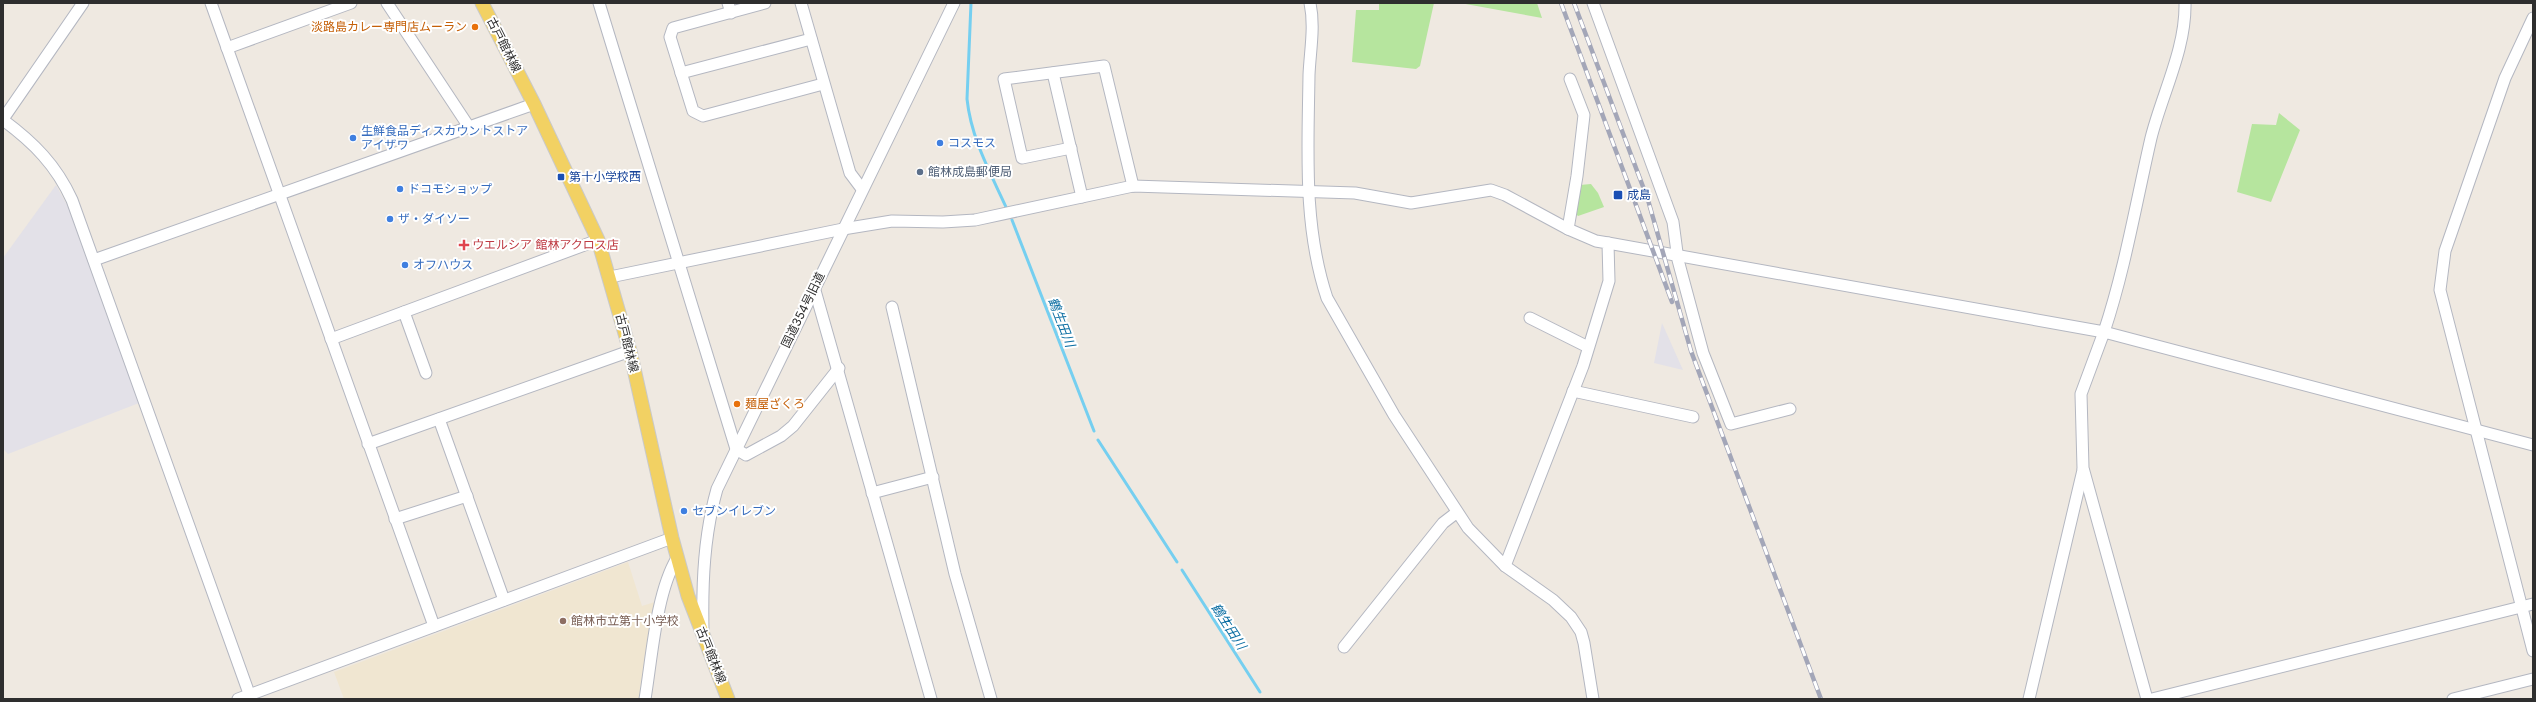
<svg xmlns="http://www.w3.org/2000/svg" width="2536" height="702" viewBox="0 0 2536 702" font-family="Inter,'Noto Sans JP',sans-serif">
<rect width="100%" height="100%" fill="#efe9e1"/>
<!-- industrial -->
<g fill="#e3e1e8">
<polygon points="56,185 68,207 139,403 8,454 3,449 3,258"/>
<polygon points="1662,323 1683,370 1654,363"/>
</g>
<!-- education -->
<polygon fill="#f0e6d1" points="628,562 642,606 658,601 640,699 344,699 334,672"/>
<!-- green -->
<g fill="#b6e59e">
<polygon points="1379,3 1434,3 1420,66 1416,69 1352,62 1356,10 1379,10"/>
<polygon points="1460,3 1537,3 1542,18"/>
<polygon points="2279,113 2300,130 2271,202 2237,192 2252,124 2276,125"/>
<polygon points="1591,184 1598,193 1604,207 1578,216 1576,214 1580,185"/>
</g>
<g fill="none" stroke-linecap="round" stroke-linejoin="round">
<!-- stream -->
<g stroke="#75cff0" stroke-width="3">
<path d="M 971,3 L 967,99 C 971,138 990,172 1006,207"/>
<polyline points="1012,220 1094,431"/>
<polyline points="1098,440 1177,562"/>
<polyline points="1182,570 1260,692"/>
</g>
<!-- minor casing -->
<g stroke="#b4b7c1" stroke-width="13">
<g id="minor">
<polyline points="211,3 434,626"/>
<polyline points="387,3 469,127"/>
<polyline points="599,3 736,449 746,455 781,436 793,426 839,368"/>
<polyline points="728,3 731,13"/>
<polyline points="765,3 673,28 670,37 693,111 703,116 823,84"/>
<polyline points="801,3 850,173 862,189"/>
<path d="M 1310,3 C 1315,27 1310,51 1309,75 C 1308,150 1303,226 1327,298 L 1394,415 L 1468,528 L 1505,566 L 1553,600 L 1571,617 L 1581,632 L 1584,643 L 1593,699"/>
<polyline points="1593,3 1673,222 1678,260 1703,353 1731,424 1790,409"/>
<polyline points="2533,18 2505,78 2445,251 2440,290 2533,651"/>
<polyline points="227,48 351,3"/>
<polyline points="681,73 811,39"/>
<polyline points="1053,73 1082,197"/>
<polyline points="3,119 83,3"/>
<path d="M 3,120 C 34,143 56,165 72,200 L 251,699"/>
<polyline points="1071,148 1022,158 1004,79 1104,66 1133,186"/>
<polyline points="1568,229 1577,176 1584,115 1570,79"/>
<path d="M 1608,243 L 2104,332 C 2125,269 2136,203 2151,138 C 2162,94 2186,49 2185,3"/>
<polyline points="94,260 534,104"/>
<polyline points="610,277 843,229 892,221 943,222 975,220 1133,186 1355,193 1411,203 1491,190 1505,195 1568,229 1596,241 1608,243 1609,281 1583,366 1505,566"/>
<polyline points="814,287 931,699"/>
<polyline points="892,307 955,574 991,699"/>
<polyline points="404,312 426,373"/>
<polyline points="1530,318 1588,347"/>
<polyline points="331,339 598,240"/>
<polyline points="1573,391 1693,417"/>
<polyline points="439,419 504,600"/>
<polyline points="368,444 630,351"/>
<polyline points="872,493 933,477"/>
<polyline points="395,519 467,496"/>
<path d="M 703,630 C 702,582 704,535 717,489 L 954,3"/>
<polyline points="1344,647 1443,523 1456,513"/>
<polyline points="238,699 672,538"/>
<path d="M 645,699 C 652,657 656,593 677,558"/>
<polyline points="2029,699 2083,470"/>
<polyline points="2147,699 2083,468 2081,394 2104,332 2533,445"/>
<polyline points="2152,699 2533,604"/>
<polyline points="2453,699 2533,679"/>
</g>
</g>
<!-- major casing -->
<g stroke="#c9c9c9" stroke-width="15">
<polyline id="major" points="482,3 534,104 598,240 630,351 672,538 688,596 728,699"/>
</g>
<!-- minor -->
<use href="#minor" stroke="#fff" stroke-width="11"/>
<!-- major -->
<use href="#major" stroke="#f2d163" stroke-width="13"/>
<!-- rail casing -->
<g stroke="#a3a6b8" stroke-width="4.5">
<g id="rail">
<polyline points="1561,3 1672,302"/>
<polyline points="1574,3 1648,200 1691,351 1821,699"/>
</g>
</g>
<!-- rail -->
<use href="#rail" stroke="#fff" stroke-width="3" stroke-dasharray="9" stroke-linecap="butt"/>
</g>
<!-- markers -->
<g fill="#e8710a" stroke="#fff" stroke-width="1.5">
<circle cx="475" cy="27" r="4"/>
<circle cx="737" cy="404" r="4"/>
</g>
<g fill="#3f7fe0" stroke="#fff" stroke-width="1.5">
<circle cx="353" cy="138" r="4"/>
<circle cx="940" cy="143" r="4"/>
<circle cx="400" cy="189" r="4"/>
<circle cx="390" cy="219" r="4"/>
<circle cx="405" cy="265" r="4"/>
<circle cx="684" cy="511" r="4"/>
</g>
<circle fill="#5c6f8a" stroke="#fff" stroke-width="1.5" cx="920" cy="172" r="4"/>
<g fill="#1a4fb4" stroke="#fff" stroke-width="1.5">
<rect x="557" y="173" width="8" height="8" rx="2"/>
<rect x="1613" y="190" width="10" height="10" rx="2"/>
</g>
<path fill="#e0444e" stroke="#fff" stroke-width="1.5" d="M462 239h4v4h4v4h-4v4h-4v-4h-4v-4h4z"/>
<circle fill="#8d6e63" stroke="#fff" stroke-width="1.5" cx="563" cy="621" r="4"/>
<g text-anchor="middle" stroke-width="4" stroke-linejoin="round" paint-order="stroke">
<!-- food labels -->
<g font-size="12" fill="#c56008" stroke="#fff" text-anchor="end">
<text x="467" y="31">淡路島カレー専門店ムーラン</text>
<text x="745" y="408" text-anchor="start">麺屋ざくろ</text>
</g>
<!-- street labels -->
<g font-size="12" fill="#2e2e2e" stroke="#fff">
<text transform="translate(504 45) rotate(63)" y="4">古戸館林線</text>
<text transform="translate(803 310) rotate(-64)" y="4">国道354号旧道</text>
<text transform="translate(627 343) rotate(76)" y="4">古戸館林線</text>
<text transform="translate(711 655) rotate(68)" y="4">古戸館林線</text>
</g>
<!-- shop labels -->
<g font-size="12" fill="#366cbe" stroke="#fff" text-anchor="start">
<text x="361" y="135">生鮮食品ディスカウントストア<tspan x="361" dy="14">アイザワ</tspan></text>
<text x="948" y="147">コスモス</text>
<text x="408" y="193">ドコモショップ</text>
<text x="398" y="223">ザ・ダイソー</text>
<text x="413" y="269">オフハウス</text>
<text x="692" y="515">セブンイレブン</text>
</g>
<!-- service labels -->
<g font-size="12" fill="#4e5e75" stroke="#fff" text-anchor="start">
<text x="928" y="176">館林成島郵便局</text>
</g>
<!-- transit labels -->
<g font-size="12" fill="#164399" stroke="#fff" text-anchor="start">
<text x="569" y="181">第十小学校西</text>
<text x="1627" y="199">成島</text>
</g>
<!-- health labels -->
<g font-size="12" fill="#be3a42" stroke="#fff" text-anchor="start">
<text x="472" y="249">ウエルシア 館林アクロス店</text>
</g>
<!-- education labels -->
<g font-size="12" fill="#785e54" stroke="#fff" text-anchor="start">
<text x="571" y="625">館林市立第十小学校</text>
</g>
<!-- water labels -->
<g font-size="13" font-style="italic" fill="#0d6fa3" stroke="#fff">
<text transform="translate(1062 322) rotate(69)" y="5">鶴生田川</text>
<text transform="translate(1229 626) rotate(57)" y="5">鶴生田川</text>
</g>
</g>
<!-- border -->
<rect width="2536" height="702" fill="none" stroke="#2e2e2e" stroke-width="8"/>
</svg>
